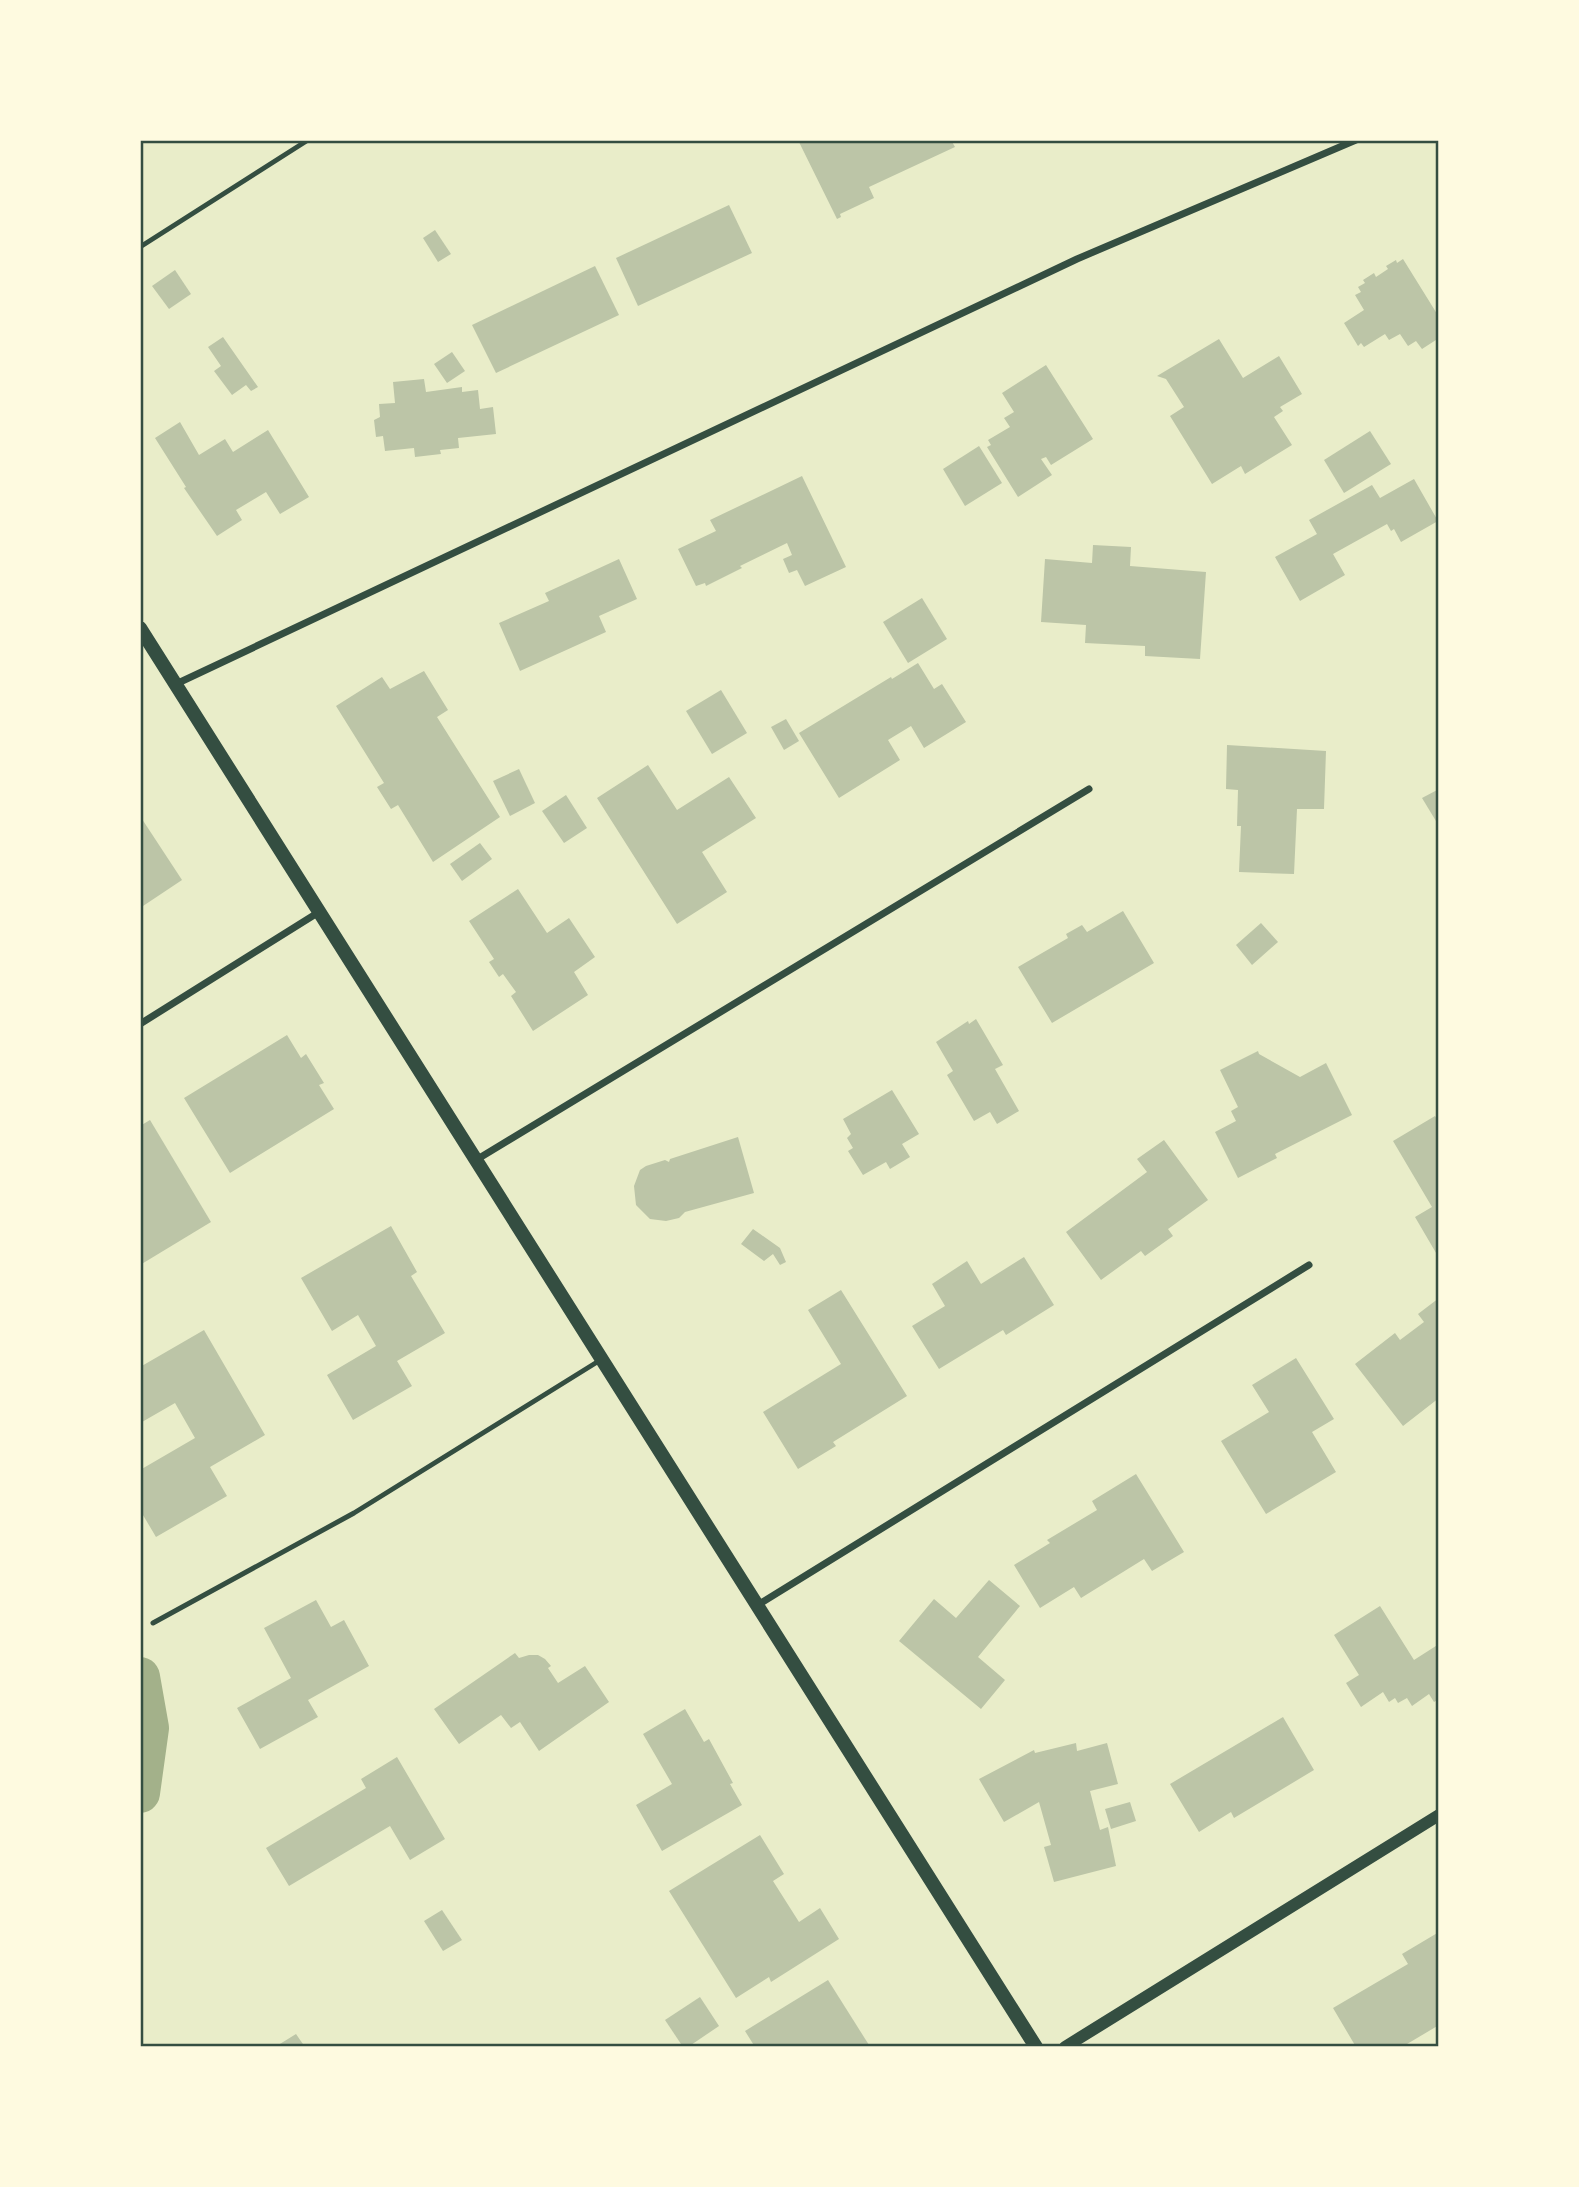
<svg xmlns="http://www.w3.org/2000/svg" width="1579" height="2187" viewBox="0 0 1579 2187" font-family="'Nunito Sans',sans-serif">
<rect width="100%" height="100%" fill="#e9edc9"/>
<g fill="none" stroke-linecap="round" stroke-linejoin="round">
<!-- canal -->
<polyline stroke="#a3b18a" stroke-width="40" points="140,1677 149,1728 140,1793"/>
</g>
<!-- building -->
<g fill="#bcc5a7">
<polygon points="798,140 951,140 955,147 869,187 874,198 840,214 841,217 837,219"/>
<polygon points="729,205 752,253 638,306 616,258"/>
<polygon points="435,230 451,254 438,262 423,238"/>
<polygon points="1403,259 1439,317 1439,338 1422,349 1416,341 1408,346 1400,334 1389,340 1385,334 1364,347 1361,343 1358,346 1344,323 1364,310 1355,295 1361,292 1358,287 1365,283 1363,280 1374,273 1376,277 1388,269 1386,266 1396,260 1397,263"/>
<polygon points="595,266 619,315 496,373 472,325"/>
<polygon points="175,270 191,294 169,309 152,286"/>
<polygon points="223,337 258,387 251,391 246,385 232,395 214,371 221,366 208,347"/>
<polygon points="1219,339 1243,378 1279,356 1302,394 1280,407 1283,411 1274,417 1292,445 1245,474 1241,466 1212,484 1170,416 1184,407 1166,379 1157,376"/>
<polygon points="452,352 465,371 447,383 434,364"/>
<polygon points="1046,365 1093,439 1051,465 1046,457 1041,459 1052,475 1018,497 987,447 991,445 988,440 1010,427 1004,418 1014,412 1002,393"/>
<polygon points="424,379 426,392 462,387 462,392 478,390 480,409 493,407 496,434 458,438 459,448 440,450 441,454 415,457 414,448 385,451 383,436 376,437 374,420 380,417 379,404 395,403 393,382"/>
<polygon points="180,422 199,455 225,439 233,452 268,430 309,497 280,514 266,492 236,510 242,520 217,536 184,488 186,487 155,438"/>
<polygon points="1370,431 1391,464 1344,493 1324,460"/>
<polygon points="979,446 1002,483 965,506 943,469"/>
<polygon points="802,476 846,567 805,586 797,570 789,573 783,559 792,555 787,543 740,566 742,568 706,586 705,583 696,586 678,549 716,531 710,520"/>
<polygon points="1414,479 1438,521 1401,542 1394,529 1391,531 1387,524 1333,554 1345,575 1300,601 1275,557 1317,534 1309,520 1372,485 1380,498"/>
<polygon points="1093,545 1131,547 1130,566 1206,572 1200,659 1145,656 1145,646 1085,643 1086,625 1041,622 1045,559 1092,563"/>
<polygon points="619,559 637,599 599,616 606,632 520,671 499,623 549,601 545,593"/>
<polygon points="922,598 947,639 908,663 883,622"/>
<polygon points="918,663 934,689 942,684 966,722 924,748 911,726 888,740 900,760 839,798 799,733 891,677 892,679"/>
<polygon points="424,671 448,710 437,717 500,817 433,862 398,805 391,809 377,787 384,783 336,706 382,677 390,689"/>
<polygon points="721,690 747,733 712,754 686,711"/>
<polygon points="786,719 799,741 784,750 771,727"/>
<polygon points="1227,745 1326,751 1324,809 1297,809 1294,874 1239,872 1241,826 1237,826 1238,790 1226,789"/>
<polygon points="648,765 677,810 729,777 756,818 702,852 727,892 677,924 597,798"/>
<polygon points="519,769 535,803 510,816 493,781"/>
<polygon points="1439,789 1439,826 1422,798"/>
<polygon points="566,795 587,828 564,843 542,811"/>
<polygon points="140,816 182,880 140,908"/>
<polygon points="480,843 492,859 462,881 450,864"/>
<polygon points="518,889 547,933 569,918 595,957 574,972 588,995 533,1031 511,996 516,992 503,974 499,977 489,962 494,959 469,921"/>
<polygon points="1123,911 1154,963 1052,1023 1018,967 1068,938 1066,934 1082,925 1087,932"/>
<polygon points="1261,923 1278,942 1252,965 1236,945"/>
<polygon points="976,1019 1003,1065 995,1069 1019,1111 997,1124 990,1112 974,1121 947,1075 953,1071 936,1042 968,1021 969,1024"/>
<polygon points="287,1035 301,1058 306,1054 324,1083 319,1085 334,1109 230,1173 184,1098"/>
<polygon points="1258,1051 1259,1054 1300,1077 1326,1063 1352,1115 1275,1154 1277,1158 1238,1178 1215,1132 1236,1121 1231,1111 1238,1107 1220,1070"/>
<polygon points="892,1090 919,1134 902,1144 910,1157 890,1169 886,1162 863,1175 848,1151 853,1148 847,1138 851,1134 843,1119"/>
<polygon points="1435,1116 1439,1123 1439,1258 1415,1217 1432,1207 1393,1141"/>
<polygon points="150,1120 211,1222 140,1265 140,1126"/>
<polygon points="738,1137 754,1193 685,1212 679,1218 666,1221 650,1219 636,1205 634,1186 640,1170 646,1166 665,1160 669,1162 670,1159"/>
<polygon points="1164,1140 1208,1200 1168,1229 1173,1236 1145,1256 1141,1251 1101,1280 1066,1232 1147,1172 1137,1159"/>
<polygon points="391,1226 417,1272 411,1276 445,1333 397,1361 412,1386 353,1420 327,1375 376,1346 358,1315 332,1331 301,1278"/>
<polygon points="753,1229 780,1248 786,1262 780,1265 773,1254 764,1261 741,1244"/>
<polygon points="1024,1257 1054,1305 1006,1335 1003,1330 939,1369 912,1326 945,1306 932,1284 967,1261 981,1284"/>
<polygon points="841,1290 907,1396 833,1442 836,1446 798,1469 763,1412 841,1364 808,1310"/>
<polygon points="1439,1298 1439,1398 1403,1426 1355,1364 1395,1333 1400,1340 1424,1322 1418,1314"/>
<polygon points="204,1330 265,1435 210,1467 227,1496 156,1537 140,1510 140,1470 195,1438 175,1403 142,1422 140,1417 140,1367"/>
<polygon points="1296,1358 1334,1419 1312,1432 1336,1472 1266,1514 1221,1441 1269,1412 1252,1385"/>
<polygon points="1136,1474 1184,1552 1152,1571 1144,1559 1081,1598 1074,1587 1040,1608 1014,1565 1050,1543 1047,1540 1097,1510 1092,1501"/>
<polygon points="989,1580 1020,1606 978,1657 1005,1680 981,1709 899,1641 934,1599 956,1618"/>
<polygon points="316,1600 331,1627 344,1620 369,1666 308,1700 318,1717 260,1749 237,1708 291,1678 264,1628"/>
<polygon points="1380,1606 1414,1660 1439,1644 1439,1699 1434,1702 1429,1694 1412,1706 1407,1698 1398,1703 1395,1698 1389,1702 1383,1692 1361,1707 1346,1683 1359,1675 1334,1635"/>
<polygon points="515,1653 519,1658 529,1655 538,1655 545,1659 551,1666 548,1668 558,1683 585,1666 609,1702 539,1751 520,1722 511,1728 501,1715 459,1744 434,1709"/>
<polygon points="685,1709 704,1742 709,1739 733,1783 730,1784 742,1805 662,1851 636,1805 672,1784 643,1734"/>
<polygon points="1283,1717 1314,1770 1234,1818 1231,1812 1199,1832 1170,1784"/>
<polygon points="1076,1743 1077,1751 1107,1743 1118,1784 1090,1791 1100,1830 1108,1827 1116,1866 1054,1882 1044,1847 1051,1845 1039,1802 1004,1822 979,1779 1034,1750 1035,1753"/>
<polygon points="397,1757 445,1839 410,1860 390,1826 289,1886 266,1848 366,1788 361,1779"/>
<polygon points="1130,1802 1136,1821 1111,1829 1105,1809"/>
<polygon points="760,1835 784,1874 773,1881 799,1922 820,1908 839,1939 771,1982 769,1977 736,1998 669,1891"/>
<polygon points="442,1910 462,1940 443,1951 424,1921"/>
<polygon points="1439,1932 1439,2025 1402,2047 1356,2047 1333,2008 1408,1964 1402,1954"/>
<polygon points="828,1980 869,2045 755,2047 745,2031"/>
<polygon points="700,1997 719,2026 688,2047 683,2047 665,2020"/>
<polygon points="296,2034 305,2047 275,2047"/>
</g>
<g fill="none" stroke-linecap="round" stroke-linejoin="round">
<!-- service -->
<g stroke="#344e41" stroke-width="5">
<polyline points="140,247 308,140"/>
<polyline points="153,1623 354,1513 602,1359"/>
</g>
<!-- minor -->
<g stroke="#344e41" stroke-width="7">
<polyline points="176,684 1077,259 1356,140"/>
<polyline points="140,1024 319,912"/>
<polyline points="476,1160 1089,789"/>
<polyline points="756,1606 1309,1265"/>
</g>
<!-- tertiary -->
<polyline stroke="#344e41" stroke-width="12" points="1065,2047 1439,1815"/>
<!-- secondary -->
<polyline stroke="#344e41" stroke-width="14" points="140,628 1036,2047"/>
</g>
<!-- border -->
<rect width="1579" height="2187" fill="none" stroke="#fefae0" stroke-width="284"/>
<rect x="142" y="142" width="1295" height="1903" fill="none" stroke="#344e41" stroke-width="2.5"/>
</svg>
